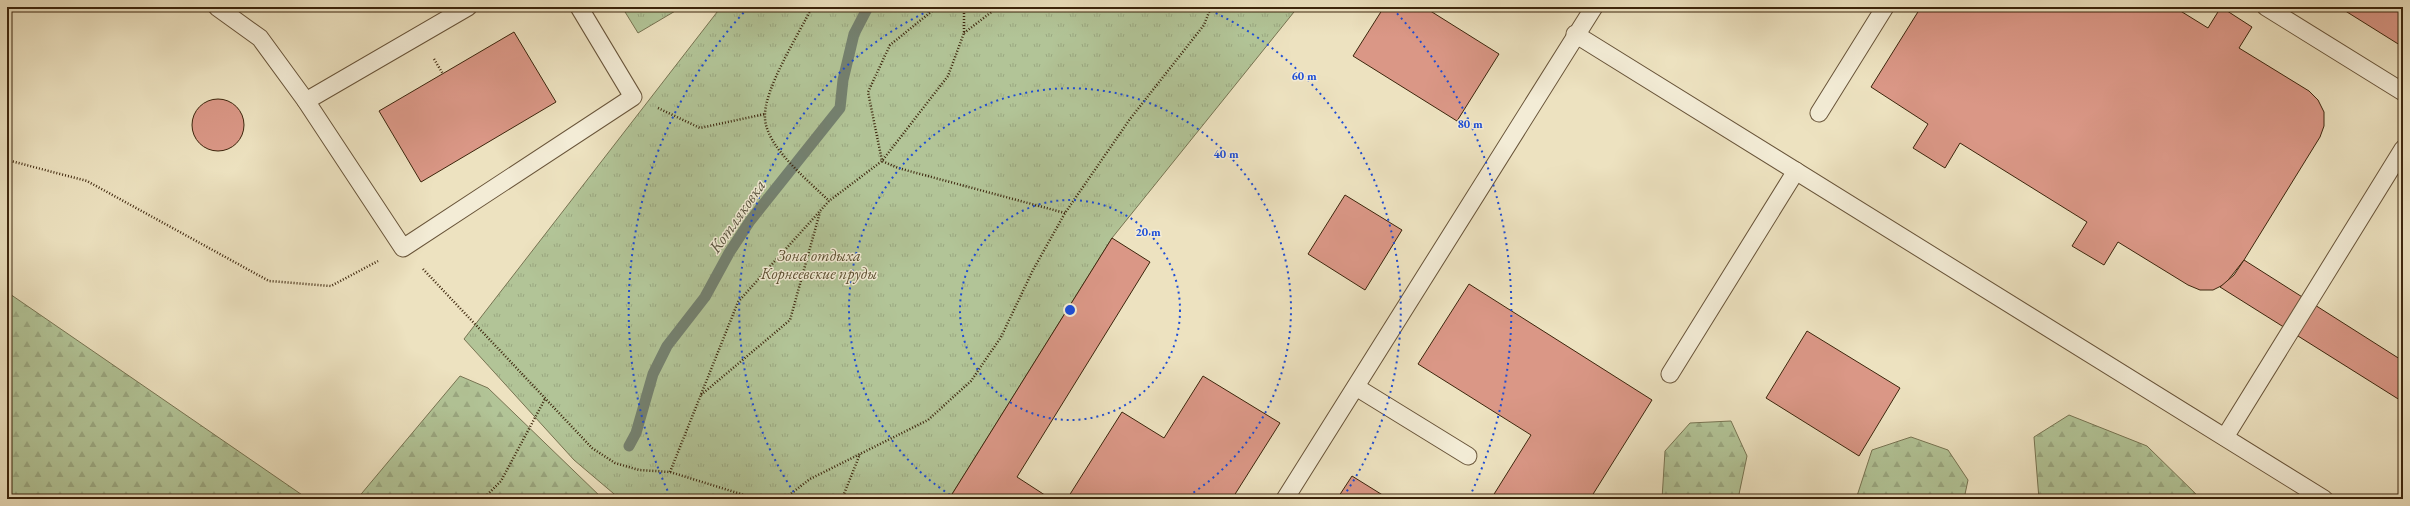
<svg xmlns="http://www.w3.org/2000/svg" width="2410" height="506" viewBox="0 0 2410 506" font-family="'EB Garamond',serif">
<defs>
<pattern id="forest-firs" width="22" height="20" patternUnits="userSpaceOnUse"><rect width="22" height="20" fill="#b2c497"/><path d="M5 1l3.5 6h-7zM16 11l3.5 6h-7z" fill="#9aa881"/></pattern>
<pattern id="park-tufts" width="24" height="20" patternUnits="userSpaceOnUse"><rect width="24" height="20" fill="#b2c497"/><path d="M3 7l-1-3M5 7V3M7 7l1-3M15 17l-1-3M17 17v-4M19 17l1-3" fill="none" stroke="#9aa881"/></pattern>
</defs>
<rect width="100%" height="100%" fill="#ede2c0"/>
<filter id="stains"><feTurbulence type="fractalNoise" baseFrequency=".005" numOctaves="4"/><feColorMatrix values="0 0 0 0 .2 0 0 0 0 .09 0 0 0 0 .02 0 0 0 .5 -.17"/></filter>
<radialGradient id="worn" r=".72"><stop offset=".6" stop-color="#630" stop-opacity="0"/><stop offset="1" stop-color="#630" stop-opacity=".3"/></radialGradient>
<!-- forest -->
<g fill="url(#forest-firs)" stroke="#777452">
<polygon points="7,292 308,499 7,499"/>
<polygon points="460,376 488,388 603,499 357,499"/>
<polygon points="2069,415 2147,446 2201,499 2039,499 2034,437"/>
<polygon points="1731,421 1747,456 1738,499 1662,499 1665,451 1690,423"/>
<polygon points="1911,437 1948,450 1968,480 1964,499 1856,499 1872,450"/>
</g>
<!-- park -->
<g fill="url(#park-tufts)" stroke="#777452">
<polygon points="622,7 682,7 638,33"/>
<polygon points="721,7 1298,7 1112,238 949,499 620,499 574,460 464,339"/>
</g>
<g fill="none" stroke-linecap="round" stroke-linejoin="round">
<!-- stream -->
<polyline stroke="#748170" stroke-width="11" points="629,446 636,433 653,374 667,346 705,297 729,253 750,221 840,108 843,80 854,34 868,7"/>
</g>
<!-- building -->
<g fill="#da9786" stroke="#3c250c">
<polygon points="1384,7 1424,7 1499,54 1457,121 1353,56"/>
<polygon points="1921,7 2174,7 2208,28 2221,7 2252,27 2239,48 2309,91 2318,100 2324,112 2324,126 2320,137 2244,260 2225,284 2213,290 2200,290 2188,285 2118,242 2104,265 2072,246 2087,222 1960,143 1945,168 1913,148 1928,124 1871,87"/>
<polygon points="2339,7 2403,7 2403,47"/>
<polygon points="514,32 556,102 421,182 379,111"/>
<circle cx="218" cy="125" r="26"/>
<polygon points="1345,195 1402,230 1365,290 1308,254"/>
<polygon points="1112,238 1150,262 1017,477 1051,499 949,499"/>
<polygon points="2244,260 2403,361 2403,402 2220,287 2234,275"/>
<polygon points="1469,284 1652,400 1590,499 1491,499 1531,435 1418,364"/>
<polygon points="1807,331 1900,388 1859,456 1766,398"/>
<polygon points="1203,376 1280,423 1232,499 1067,499 1122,412 1164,438"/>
<polygon points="1352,476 1389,499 1337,499"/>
</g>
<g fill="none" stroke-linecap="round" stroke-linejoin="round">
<!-- lane casing -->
<g stroke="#685439" stroke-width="19">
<g id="lane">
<polyline points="217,7 260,38 306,101 403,248 633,97 579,7"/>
<polyline points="2266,7 2403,92"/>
<polyline points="1575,34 2324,499"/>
<polyline points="306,101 468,7"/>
<polyline points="1819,113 1885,7"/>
<polyline points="1670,374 1796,171"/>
<polyline points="1356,387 1468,456"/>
<polyline points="2225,437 2403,149"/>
<polyline points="1285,499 1594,7"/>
</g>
</g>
<!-- path -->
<g stroke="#3c250c" stroke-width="2.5" stroke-dasharray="1 2" stroke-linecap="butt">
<path d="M 812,7 C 799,34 763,90 765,118 C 766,147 809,181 829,201"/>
<polyline points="964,7 964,33 948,76 882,161 898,168 1065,213"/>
<polyline points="964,33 998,7"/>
<polyline points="434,59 443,74"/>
<polyline points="658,108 700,128 765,114"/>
<polyline points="7,160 87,181 269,281 331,286 378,261"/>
<polyline points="423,269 592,448 615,463 639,470 670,472 757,499"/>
<polyline points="701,395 790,320 820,212"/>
<polyline points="670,472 738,302 829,201 882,161 868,92 890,45 937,7"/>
<polyline points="483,499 501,481 545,399"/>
<polyline points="784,499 810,479 928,420 971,381 1001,337 1033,270 1065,213 1130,119 1204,25 1211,7"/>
<polyline points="842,499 860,454"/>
</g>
<!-- lane -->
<use href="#lane" stroke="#f3ecd6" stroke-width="17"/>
</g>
<!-- distance rings -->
<g fill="none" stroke="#1d4ed8" stroke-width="2" stroke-dasharray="2 4">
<circle cx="1070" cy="310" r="110"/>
<path d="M955 498A221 221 0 1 1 1185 498"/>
<path d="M797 497A331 331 0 0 1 935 8M1205 8A331 331 0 0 1 1343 497"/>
<path d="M670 496A441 441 0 0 1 747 9M1393 9A441 441 0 0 1 1470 496"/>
</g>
<g text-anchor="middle" stroke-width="3" stroke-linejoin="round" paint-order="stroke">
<!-- park labels -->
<g font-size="16" font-style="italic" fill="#5a4d2f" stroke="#f3ecd6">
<text x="819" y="261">Зона отдыха<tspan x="819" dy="18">Корнеевские пруды</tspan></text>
</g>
<!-- water labels -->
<g font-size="17" font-style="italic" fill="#58533e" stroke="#f3ecd6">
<text transform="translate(737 216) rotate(-55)" y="6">Котляковка</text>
</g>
</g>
<circle cx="1070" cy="310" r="6" fill="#1d4ed8" stroke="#f3ecd6" stroke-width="2"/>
<g font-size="12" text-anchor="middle" font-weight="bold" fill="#1d4ed8" stroke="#f3ecd6" stroke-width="3" stroke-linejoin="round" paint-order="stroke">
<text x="1304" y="80">60 m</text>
<text x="1470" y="128">80 m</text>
<text x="1226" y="158">40 m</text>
<text x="1148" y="236">20 m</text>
</g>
<!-- margin -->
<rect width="2410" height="506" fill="none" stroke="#ede2c0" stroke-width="24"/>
<rect x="8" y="8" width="2394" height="490" fill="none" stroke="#3c250c" stroke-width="2"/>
<rect x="12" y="12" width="2386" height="482" fill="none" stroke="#3c250c"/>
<rect width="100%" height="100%" filter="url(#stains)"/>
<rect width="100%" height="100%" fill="url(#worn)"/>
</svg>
